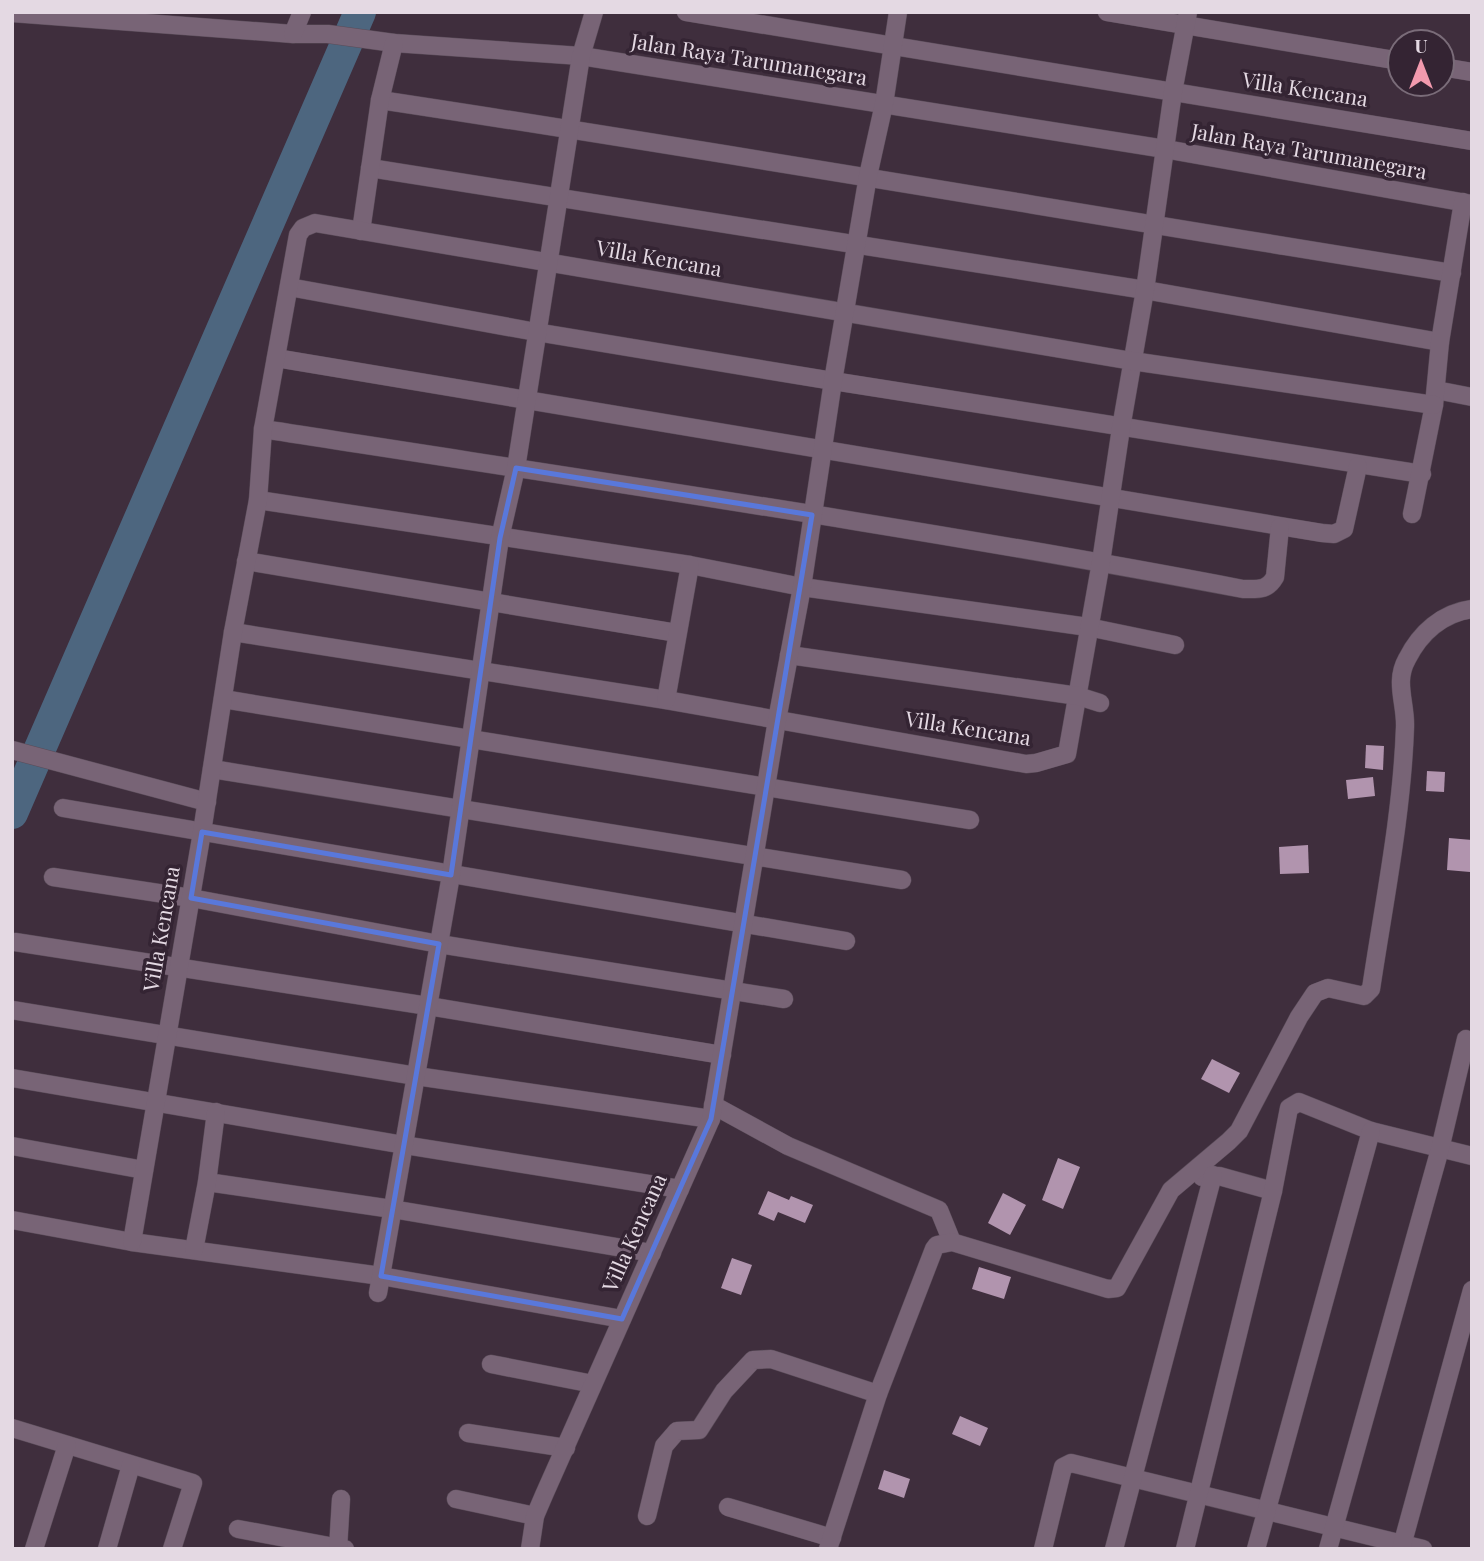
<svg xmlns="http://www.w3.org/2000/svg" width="1484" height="1561" viewBox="0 0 1484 1561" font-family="'Playfair Display',serif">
<rect width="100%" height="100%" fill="#3f2e3d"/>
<!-- water -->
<polygon fill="#4d667f" points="351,12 369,12 329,103 313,98"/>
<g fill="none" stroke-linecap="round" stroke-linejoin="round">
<!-- river -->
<polyline stroke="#4d667f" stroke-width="32" points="12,813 360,12"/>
</g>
<!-- building -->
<g fill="#b194ae">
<polygon points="1366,745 1384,746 1383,770 1365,768"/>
<polygon points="1427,771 1445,772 1444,792 1426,791"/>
<polygon points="1373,777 1375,796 1348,799 1346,780"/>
<polygon points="1449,838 1472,840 1470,872 1447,870"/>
<polygon points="1308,845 1309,873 1280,874 1279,847"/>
<polygon points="1212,1059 1240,1073 1229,1093 1201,1079"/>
<polygon points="1058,1158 1080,1167 1063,1209 1042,1200"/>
<polygon points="768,1191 789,1200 791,1196 813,1205 805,1223 778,1212 774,1221 758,1214"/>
<polygon points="1003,1193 1026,1205 1010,1235 988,1223"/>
<polygon points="732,1258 752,1265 741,1295 721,1288"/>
<polygon points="979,1267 1011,1277 1004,1299 972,1289"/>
<polygon points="960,1416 988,1428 980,1446 952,1434"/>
<polygon points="884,1470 910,1479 904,1498 878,1489"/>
</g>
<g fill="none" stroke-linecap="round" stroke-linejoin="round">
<!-- minor casing -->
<g stroke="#5a4c59" stroke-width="19">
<g id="minor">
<polyline points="686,12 1472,141"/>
<polyline points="1107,12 1400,61"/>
<polyline points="12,13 293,34 328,34 394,43 581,56 1165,149 1472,204"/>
<polyline points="293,34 302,12"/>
<polyline points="1442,67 1472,72"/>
<path d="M 380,100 C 738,154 1094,216 1452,273"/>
<polyline points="370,168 1145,290 1440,342"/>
<polyline points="361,231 380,100 394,43"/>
<polyline points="289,287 536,332 833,381 1422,474"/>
<polyline points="276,358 1322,533 1334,534 1344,529 1358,466"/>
<polyline points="1436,390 1472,397"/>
<path d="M 263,429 C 590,480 918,527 1243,589 C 1258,589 1267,591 1275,577 L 1280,527"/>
<polyline points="258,500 690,565 802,587 1088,627 1175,645"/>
<polyline points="1412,514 1434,405 1440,342 1463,202"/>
<polyline points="246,561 677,633"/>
<polyline points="233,632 666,700 1026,764 1036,763 1067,754 1101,562 1121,428 1145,290 1173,92 1188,12"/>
<polyline points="789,655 1078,696 1100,703"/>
<polyline points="223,699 970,820"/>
<polyline points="666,700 690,565"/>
<polyline points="12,750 207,802"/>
<polyline points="212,769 902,880"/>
<polyline points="63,808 846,941"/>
<polyline points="53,877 191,898 439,944 784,999"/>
<polyline points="15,942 428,1006 722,1055"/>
<polyline points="12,1010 416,1076 711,1119"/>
<polyline points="12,1078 404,1145 680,1189"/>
<polyline points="713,1105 788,1146 939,1210 952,1242"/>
<polyline points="12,1146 144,1170"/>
<polyline points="1202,1177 1219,1176 1273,1191"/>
<polyline points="207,1182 392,1209 652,1253"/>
<polyline points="12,1220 132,1242 381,1276 622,1319"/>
<polyline points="132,1242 202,832 233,632 258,500 263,429 298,235 303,228 315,223 1132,361 1434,405"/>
<polyline points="194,1250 207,1182 216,1112"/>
<polyline points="378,1293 451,875 500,538 516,468 581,56 594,12"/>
<polyline points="491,1364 593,1384"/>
<polyline points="12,1428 193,1483 172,1549"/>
<polyline points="468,1433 566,1448"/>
<polyline points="456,1499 535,1516"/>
<polyline points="728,1507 832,1538"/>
<polyline points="647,1516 664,1446 677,1431 699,1430 724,1391 753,1360 771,1359 878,1394"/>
<polyline points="238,1529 345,1549"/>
<polyline points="34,1549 67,1445"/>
<polyline points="107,1549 131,1465"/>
<polyline points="338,1549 341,1499"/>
<polyline points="530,1549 535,1516 544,1495 711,1119 777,720 802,587 833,381 868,176 884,104 898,12"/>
<path d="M 828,1549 L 878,1394 L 934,1249 L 937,1245 L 952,1242 L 1108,1289 L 1117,1288 L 1171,1190 L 1229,1141 L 1239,1131 L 1299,1017 L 1315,993 L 1328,988 L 1364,996 L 1371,989 C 1384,902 1402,815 1405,727 C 1406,703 1394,682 1407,659 C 1420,633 1442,613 1472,609"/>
<polyline points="1043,1549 1063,1467 1071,1463 1423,1549"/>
<polyline points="1114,1549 1213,1175"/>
<polyline points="1185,1549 1273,1191 1289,1108 1299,1102 1371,1131 1472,1156"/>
<polyline points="1256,1549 1371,1131"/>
<polyline points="1328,1549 1440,1149 1466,1039"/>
<polyline points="1401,1549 1472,1290"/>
</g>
</g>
<!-- minor -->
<use href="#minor" stroke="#786476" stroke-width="18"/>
</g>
<!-- marked area -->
<path fill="none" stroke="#5978db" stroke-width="5" stroke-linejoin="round" d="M 516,468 L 812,515 L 711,1119 L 622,1319 L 381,1276 L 439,944 L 191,898 L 202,832 L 451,875 L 500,538 Z"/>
<g text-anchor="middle" stroke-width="7" stroke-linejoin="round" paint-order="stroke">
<!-- street labels -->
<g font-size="21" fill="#e4d9e3" stroke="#342433">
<text transform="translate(749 60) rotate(9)" y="7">Jalan Raya Tarumanegara</text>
<text transform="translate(1305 90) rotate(9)" y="7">Villa Kencana</text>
<text transform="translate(1309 152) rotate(10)" y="7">Jalan Raya Tarumanegara</text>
<text transform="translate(659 259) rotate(10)" y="7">Villa Kencana</text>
<text transform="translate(968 729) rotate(9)" y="7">Villa Kencana</text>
<text transform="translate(162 929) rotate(-80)" y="7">Villa Kencana</text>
<text transform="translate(635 1233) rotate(-66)" y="7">Villa Kencana</text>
</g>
</g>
<!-- border -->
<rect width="1484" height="1561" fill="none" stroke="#e4d9e3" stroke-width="28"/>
<!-- north arrow -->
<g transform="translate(1421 63)"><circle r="33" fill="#342433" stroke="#7a6c79" stroke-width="2"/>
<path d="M0-5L12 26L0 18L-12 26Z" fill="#f29aae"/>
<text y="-10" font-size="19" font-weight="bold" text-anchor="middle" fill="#e4d9e3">U</text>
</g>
</svg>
